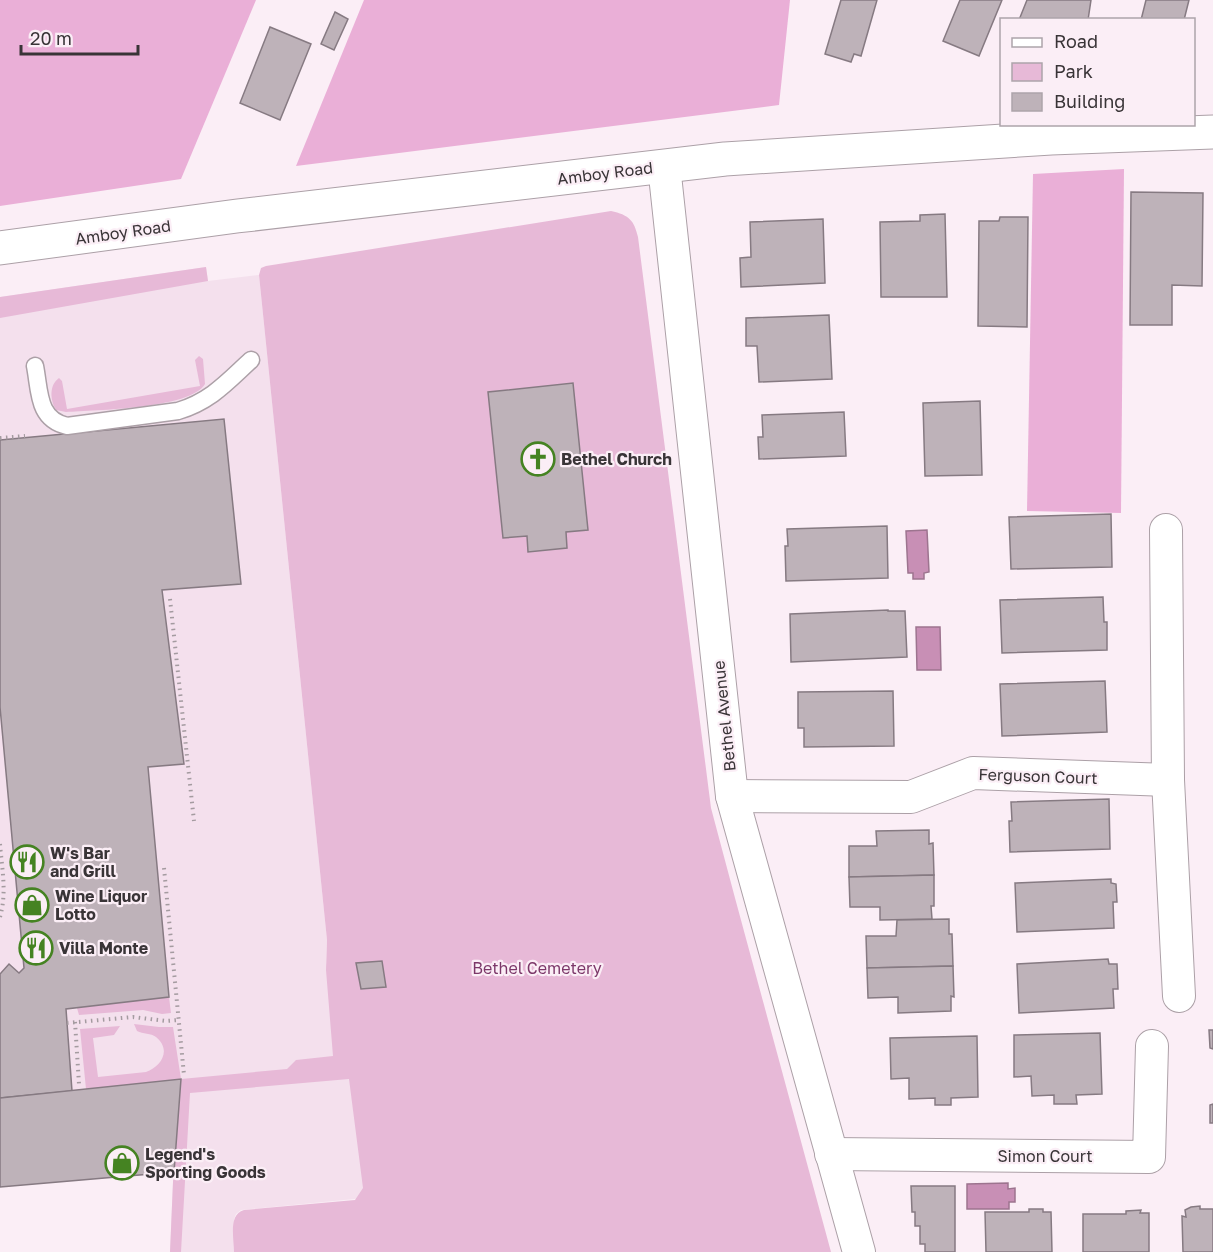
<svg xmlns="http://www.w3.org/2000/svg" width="1213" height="1252" viewBox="0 0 1213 1252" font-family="'Golos Text',sans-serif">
<rect width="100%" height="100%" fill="#fbeef6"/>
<!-- built -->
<polygon fill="#f4e0ed" points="206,267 208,281 259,275 327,940 326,963 360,1080 375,1197 241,1210 236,1214 234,1219 234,1252 170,1252 173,1182 181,1079 0,1098 0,297"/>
<!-- green -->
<g fill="#e7b9d7">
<path d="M 611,211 C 629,215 634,220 638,237 L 711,808 L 735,898 L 831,1252 L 234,1252 C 234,1239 228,1214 244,1210 L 355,1200 L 363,1188 L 349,1079 L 190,1093 L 181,1252 L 170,1252 L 173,1182 L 181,1080 L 86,1089 L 80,1029 L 120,1026 L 114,1035 L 93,1038 L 98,1077 L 146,1072 C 161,1067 172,1050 156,1037 C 151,1033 143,1034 137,1031 L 134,1024 L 159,1027 L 173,1027 L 181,1079 L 287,1069 L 296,1060 L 333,1056 L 326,970 L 327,940 L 259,275 L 261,268 L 266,266 Z"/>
<polygon points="206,267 208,281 0,318 0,297"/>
<path d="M 199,356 L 203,359 L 205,384 C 190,409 95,410 66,412 L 56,410 C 50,400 49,385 59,378 L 62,381 L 67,409 L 200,386 L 195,360 Z"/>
<polygon points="169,997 171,1013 162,1014 143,1010 79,1015 77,1008"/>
</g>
<!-- forest -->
<g fill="#eaafd7">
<polygon points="0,0 256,0 181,179 0,206"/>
<polygon points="364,0 790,0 779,105 296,166"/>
<polygon points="1124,169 1121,513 1027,511 1033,174"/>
</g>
<!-- water -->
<g fill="#c88fb5" stroke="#9d748f" stroke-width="1.5">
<polygon points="927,530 929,572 924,573 924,579 913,579 913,573 908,573 906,531"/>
<polygon points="916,627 940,627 941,670 917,670"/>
<polygon points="1008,1183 1008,1189 1015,1188 1015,1202 1009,1202 1009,1209 967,1209 967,1184"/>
</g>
<!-- building -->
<g fill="#beb2b9" stroke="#867a82" stroke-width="1.5">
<polygon points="841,0 877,0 861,56 854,54 851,62 825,54"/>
<polygon points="960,0 1002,0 979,56 943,41"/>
<polygon points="1027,0 1091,0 1088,20 1019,20"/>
<polygon points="1146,0 1189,0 1184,20 1141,20"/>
<polygon points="335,12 348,19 334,50 321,44"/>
<polygon points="270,27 311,44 280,120 240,103"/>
<polygon points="1131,192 1203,193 1202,286 1172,285 1172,325 1130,325"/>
<polygon points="945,214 947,297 881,297 880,222 920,221 920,215"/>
<polygon points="1000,217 1028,217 1027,327 978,326 979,221 999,221"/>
<polygon points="823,219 825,283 741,287 740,258 751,257 750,222"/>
<polygon points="829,315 832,379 759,382 757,346 746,346 746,318"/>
<polygon points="573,383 588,530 566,532 567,548 528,552 527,536 503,538 488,392"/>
<polygon points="980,401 982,475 925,476 923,403"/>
<polygon points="844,412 846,456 759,459 758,437 763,437 762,415"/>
<polygon points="224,419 241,584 162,590 184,764 148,767 169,997 66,1009 72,1091 0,1098 0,974 9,964 19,973 24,968 0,707 0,440"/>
<polygon points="1111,514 1112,567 1011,569 1009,517"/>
<polygon points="887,526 888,578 786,581 785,546 788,546 787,529"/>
<polygon points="1103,597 1104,622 1107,622 1107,650 1002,653 1000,600"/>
<polygon points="888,610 888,611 905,611 907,657 791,662 790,614"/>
<polygon points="1105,681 1107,732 1002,736 1000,684"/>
<polygon points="893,691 894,746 804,747 804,728 798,728 798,692"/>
<polygon points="1109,799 1110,849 1010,852 1009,821 1012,821 1011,802"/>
<polygon points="929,830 929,844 933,843 934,875 849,877 849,846 877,846 876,831"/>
<polygon points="934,875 934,906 931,906 932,919 880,920 880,907 850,907 849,877"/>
<polygon points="1111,879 1111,883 1116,884 1117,902 1113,902 1114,928 1017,932 1015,883"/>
<polygon points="949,919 949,934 952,934 953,966 867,968 866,936 896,936 897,920"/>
<polygon points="1108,959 1109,964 1117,964 1118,989 1113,989 1114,1008 1019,1013 1017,964"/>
<polygon points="382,961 386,987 361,989 356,963"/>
<polygon points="953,966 954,997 951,996 951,1011 898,1013 898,997 868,998 867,968"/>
<polygon points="1209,1030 1213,1030 1213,1049 1210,1048"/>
<polygon points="1100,1033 1102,1094 1076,1095 1077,1104 1054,1104 1054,1095 1032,1096 1031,1076 1014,1077 1014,1035"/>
<polygon points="977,1036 978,1097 951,1098 951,1105 935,1105 935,1098 909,1099 909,1078 891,1079 890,1038"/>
<polygon points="181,1079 174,1172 0,1187 0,1098"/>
<polygon points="1213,1104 1213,1123 1210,1123 1210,1105"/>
<polygon points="911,1186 955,1186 955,1252 925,1252 925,1244 920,1244 920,1226 915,1226 915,1212 912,1212"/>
<polygon points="1200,1206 1200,1209 1213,1209 1213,1252 1183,1252 1182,1216 1186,1217 1185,1210 1191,1207"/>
<polygon points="1029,1209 1043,1209 1043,1212 1051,1212 1052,1252 986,1252 985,1212 1029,1212"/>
<polygon points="1141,1210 1140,1213 1149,1213 1149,1252 1083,1252 1083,1214 1126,1214 1126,1211"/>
</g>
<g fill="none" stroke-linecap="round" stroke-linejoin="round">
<!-- lane casing -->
<g stroke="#aca0a7" stroke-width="19">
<path id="lane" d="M 35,366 C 40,391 37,419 67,426 L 178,411 C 211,401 227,382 251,360"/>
</g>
<!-- street casing -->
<g stroke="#aca0a7" stroke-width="34">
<g id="street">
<polyline points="664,166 732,796 859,1252"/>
<polyline points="1166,530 1168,780 1179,996"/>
<polyline points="732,796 911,797 973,773 1168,780"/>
<polyline points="831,1154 1149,1157 1152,1046"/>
</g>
</g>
<!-- secondary casing -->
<g stroke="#aca0a7" stroke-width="35">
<polyline id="secondary" points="0,248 237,216 725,159 1051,138 1213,132"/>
</g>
<!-- path -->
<g stroke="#a49ba0" stroke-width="4" stroke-dasharray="1.5 4.5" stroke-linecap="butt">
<polyline points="0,438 25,436"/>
<polyline points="170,599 194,821"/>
<path d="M 0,844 C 2,869 7,893 0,917"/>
<polyline points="164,868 184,1075"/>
<polyline points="75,1022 79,1084"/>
<polyline points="67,1023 133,1017 166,1021 179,1020"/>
</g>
<!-- lane -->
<use href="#lane" stroke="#fff" stroke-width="16"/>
<!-- street -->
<use href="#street" stroke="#fff" stroke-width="32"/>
<!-- secondary -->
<use href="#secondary" stroke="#fff" stroke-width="33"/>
</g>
<!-- icons -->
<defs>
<g id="church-ring" transform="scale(1.725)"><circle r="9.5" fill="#fbeef6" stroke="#458322" stroke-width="1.5"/><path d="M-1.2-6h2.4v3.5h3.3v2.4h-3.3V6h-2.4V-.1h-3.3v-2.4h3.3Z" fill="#458322"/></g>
<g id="restaurant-ring" transform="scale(1.725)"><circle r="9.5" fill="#fbeef6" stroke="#458322" stroke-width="1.5"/><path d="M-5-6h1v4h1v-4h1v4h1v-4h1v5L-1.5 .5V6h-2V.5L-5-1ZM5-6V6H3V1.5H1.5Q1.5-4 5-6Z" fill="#458322"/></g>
<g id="shop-ring" transform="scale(1.725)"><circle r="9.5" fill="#fbeef6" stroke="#458322" stroke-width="1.5"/><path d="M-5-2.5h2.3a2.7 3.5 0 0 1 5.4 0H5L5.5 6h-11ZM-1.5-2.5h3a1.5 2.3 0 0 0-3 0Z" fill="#458322"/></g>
</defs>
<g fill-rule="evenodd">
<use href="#church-ring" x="538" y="459"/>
<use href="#restaurant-ring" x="27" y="862"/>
<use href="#shop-ring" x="32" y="905"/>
<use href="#restaurant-ring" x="36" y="948"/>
<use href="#shop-ring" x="122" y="1163"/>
</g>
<g text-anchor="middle" stroke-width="4.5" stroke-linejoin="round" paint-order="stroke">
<!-- street labels -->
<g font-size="16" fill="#393437" stroke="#fbeef6">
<text transform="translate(605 173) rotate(-7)" y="6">Amboy Road</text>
<text transform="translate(123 232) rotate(-8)" y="6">Amboy Road</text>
<text transform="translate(724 716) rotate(-96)" y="6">Bethel Avenue</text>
<text transform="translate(1038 776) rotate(2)" y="6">Ferguson Court</text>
<text x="1045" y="1162">Simon Court</text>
</g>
<!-- poi labels -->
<g font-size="16" font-weight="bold" fill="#393437" stroke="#fbeef6" text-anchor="start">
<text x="561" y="465">Bethel Church</text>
<text x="50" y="859">W's Bar<tspan x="50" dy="18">and Grill</tspan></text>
<text x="55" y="902">Wine Liquor<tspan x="55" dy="18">Lotto</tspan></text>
<text x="59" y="954">Villa Monte</text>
<text x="145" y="1160">Legend's<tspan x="145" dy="18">Sporting Goods</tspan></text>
</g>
<!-- park labels -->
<g font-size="16" fill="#7c3769" stroke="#fbeef6">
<text x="537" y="974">Bethel Cemetery</text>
</g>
</g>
<!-- legend -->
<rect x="1000" y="18" width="195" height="108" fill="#fbeef6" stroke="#ada4aa" stroke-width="1.5"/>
<rect x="1012" y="38" width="30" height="9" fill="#ffffff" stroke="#ada4aa" stroke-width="1.5"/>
<text x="1054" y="48" font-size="18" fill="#393437">Road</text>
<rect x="1012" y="63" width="30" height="18" fill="#e7b9d7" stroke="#ada4aa" stroke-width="1.5"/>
<text x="1054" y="78" font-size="18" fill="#393437">Park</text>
<rect x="1012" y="93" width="30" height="18" fill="#beb2b9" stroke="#ada4aa" stroke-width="1.5"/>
<text x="1054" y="108" font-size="18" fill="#393437">Building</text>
<!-- scale -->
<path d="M21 45v9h117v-9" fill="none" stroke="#393437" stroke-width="3"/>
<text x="30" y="45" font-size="18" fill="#393437" stroke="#fbeef6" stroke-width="4.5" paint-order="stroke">20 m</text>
</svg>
